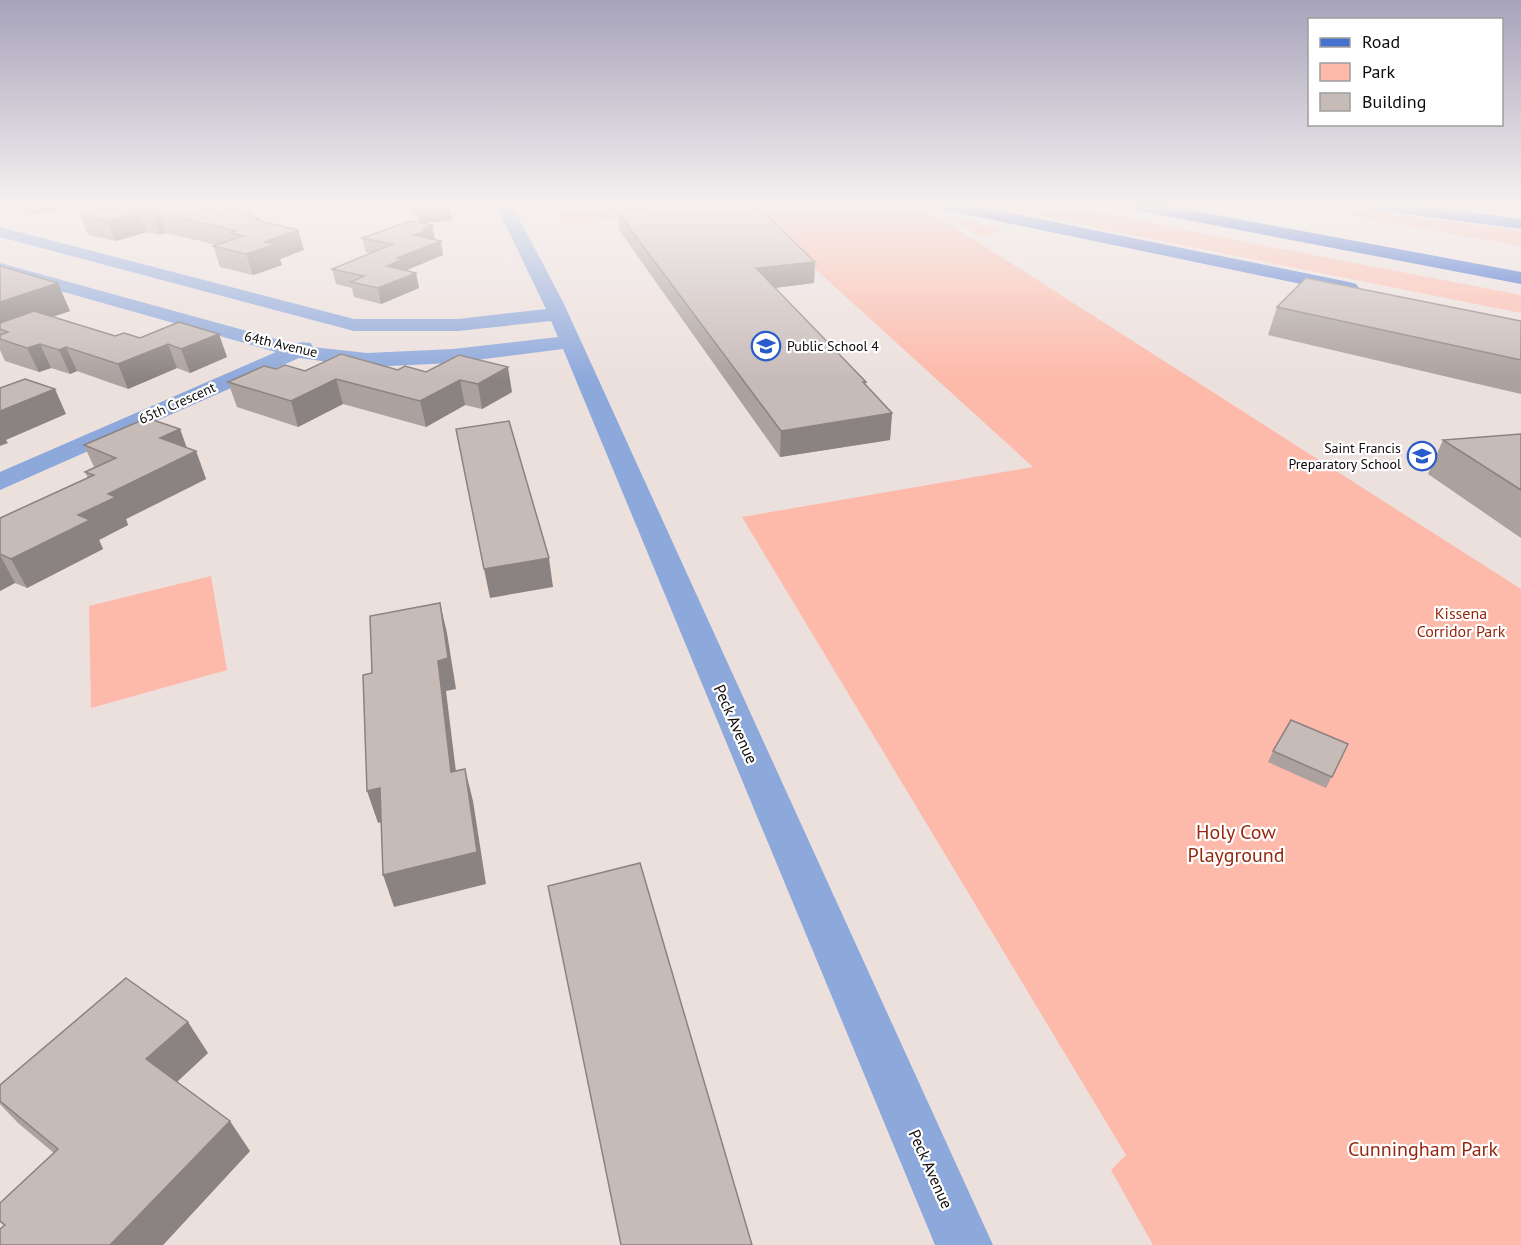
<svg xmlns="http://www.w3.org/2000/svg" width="1521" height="1245" viewBox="0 0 1521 1245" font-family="'PT Sans',sans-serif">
<rect width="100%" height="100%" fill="#ece0dd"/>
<!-- green -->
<g fill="#fdb9a9">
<polygon points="553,205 920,205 1521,589 1521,1245 1153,1245 1111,1170 1126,1155 742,517 1033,467 747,207 563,224"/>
<polygon points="982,205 1075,205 1189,231 1521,295 1521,313"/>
<polygon points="1289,205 1328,205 1521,231 1521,246"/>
<polygon points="947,217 1002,229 984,236 978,235"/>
<polygon points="211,576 227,670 91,708 89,606"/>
</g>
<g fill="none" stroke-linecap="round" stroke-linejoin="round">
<!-- minor -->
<polygon fill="#8da8db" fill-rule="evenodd" points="496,205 512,205 564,304 993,1245 935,1245 563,349 453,363 367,367 299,358 0,490 0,472 276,352 0,274 0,263 294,344 303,342 311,343 313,347 367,353 453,349 558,337 551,321 458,331 354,331 0,237 0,227 354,319 458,319 546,309"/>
<!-- major -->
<g fill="#4572cf" fill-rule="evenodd">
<polygon points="937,205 970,205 1349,282 1356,284 1359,288 1356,292 1349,294 945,210"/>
<polygon points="1367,205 1415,205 1521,219 1521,229 1375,210"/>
</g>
<!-- highway -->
<polygon fill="#295cca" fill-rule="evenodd" points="1127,205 1163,205 1521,272 1521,284 1135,210"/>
</g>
<!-- wall -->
<g fill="#aba19e">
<polygon points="19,205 71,205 38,214 21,210"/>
<polygon points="411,205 449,205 452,220 423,223 435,239 434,239 443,255 406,270 416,273 419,288 381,304 354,297 352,288 336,284 332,269 371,253 366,252 362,238 419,222 416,212 412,212"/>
<polygon points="119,209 252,217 261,222 298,230 304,250 280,259 282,265 253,275 220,267 213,246 217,245 166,233 160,235 147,232 116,241 88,235 80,215"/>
<polygon points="617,211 815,262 814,283 775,288 866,382 865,385 892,413 890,440 780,457 619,230"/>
<polygon points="0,266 70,311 52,317 115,336 140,338 227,357 190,373 177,368 128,389 77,371 70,374 51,368 39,372 5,361 0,350"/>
<polygon points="1277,307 1521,321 1521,394 1268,335"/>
<polygon points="459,355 512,392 482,409 465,405 426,427 343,404 298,427 237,407 228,382 276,369 305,371 398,370 426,372"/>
<polygon points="180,429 187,448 196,451 206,479 126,519 128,525 99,540 103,549 27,588 15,583 0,591 0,518 88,478 85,472 94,467 84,445"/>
<polygon points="1521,434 1521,538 1428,474 1443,440"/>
<polygon points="1348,744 1326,788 1268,762 1273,751"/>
<polygon points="208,1053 177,1082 250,1151 163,1245 0,1245 4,1226 0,1222 0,1203 54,1153 18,1123 0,1104 0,1085"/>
</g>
<!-- shaded-wall -->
<g fill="#8b8381">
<polygon points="34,205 71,205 38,214"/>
<polygon points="411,205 415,205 416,212 412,212"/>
<polygon points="450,207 452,220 419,224 416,210"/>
<polygon points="140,212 147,232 116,241 108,222"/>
<polygon points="159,213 166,233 160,235 153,215"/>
<polygon points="432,225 435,239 431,241 414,235 423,229"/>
<polygon points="298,230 304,250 280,259 282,265 253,275 246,254 264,242"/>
<polygon points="441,241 443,255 405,271 387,266 397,258"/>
<polygon points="815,262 814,283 756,290 756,268"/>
<polygon points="416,273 419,288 381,304 378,288"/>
<polygon points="58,283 70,311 8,332 0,329 0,302"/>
<polygon points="219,334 227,357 190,373 181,349"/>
<polygon points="40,344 51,368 39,372 27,348"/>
<polygon points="168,344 177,368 128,389 118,364"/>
<polygon points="66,347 77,371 70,374 59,350"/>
<polygon points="508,367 512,392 482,409 478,384"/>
<polygon points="336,379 343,404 298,427 291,401"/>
<polygon points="460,380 465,405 426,427 420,401"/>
<polygon points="55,389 66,414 6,440 8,443 0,446 0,411"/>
<polygon points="892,413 890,440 780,457 781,431"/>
<polygon points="180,429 189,455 196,451 206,479 126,519 128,525 99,540 103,549 27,588 11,559 78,515 108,494 160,438"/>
<polygon points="0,555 15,583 0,591"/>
<polygon points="549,558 553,587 490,598 484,569"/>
<polygon points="440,603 447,633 456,689 446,691 460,804 451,772 438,661"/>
<polygon points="465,769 473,801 486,884 394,907 383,875"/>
<polygon points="380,788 390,820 378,823 367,791"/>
<polygon points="188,1022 208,1053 168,1090 146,1059"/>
<polygon points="230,1121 250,1151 163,1245 110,1245"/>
</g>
<!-- building -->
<g fill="#c7bbb8" stroke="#8b8381" stroke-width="1.5">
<polygon points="131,205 185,205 193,207 199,206 213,209 221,206 251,213 244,215 260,219 255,220 298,230 264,242 276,244 246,254 213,246 244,236 230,233 236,231 159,213 153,215 140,212 108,222 80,215 110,207 119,209"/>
<polygon points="415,205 449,205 450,207 416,210"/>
<polygon points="672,205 756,205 815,262 756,268 866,382 863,382 892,413 781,431 617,211"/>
<polygon points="410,221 432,225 423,229 428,230 414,235 441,241 397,258 403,259 387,266 416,273 378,288 351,282 364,276 332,269 393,244 362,238"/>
<polygon points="0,266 58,283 0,302"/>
<polygon points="1306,278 1521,321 1521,360 1277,307"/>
<polygon points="34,311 115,336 124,333 140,338 179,322 219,334 181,349 168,344 118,364 66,347 59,350 40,344 27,348 0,339 0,335 8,332 0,329 0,323"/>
<polygon points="341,354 398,370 405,366 426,372 459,355 508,367 478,384 460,380 420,401 336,379 291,401 228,382 264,366 276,369 285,365 305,371"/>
<polygon points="25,379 55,389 0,411 0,388"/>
<polygon points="147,418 180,429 160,438 196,451 108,494 116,497 78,515 90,520 11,559 0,554 0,518 94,475 85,472 116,458 84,445"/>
<polygon points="509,421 549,558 484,569 456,429"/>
<polygon points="1521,434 1521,490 1443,440"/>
<polygon points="440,603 448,658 438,661 451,772 465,769 477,852 383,875 380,788 367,791 363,675 372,673 370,616"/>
<polygon points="1291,720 1348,744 1332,777 1273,751"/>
<polygon points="640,863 752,1245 621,1245 548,886"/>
<polygon points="126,978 188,1022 146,1059 230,1121 110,1245 0,1245 0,1229 5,1225 0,1221 0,1203 58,1149 0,1101 0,1085"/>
</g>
<!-- sky -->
<linearGradient id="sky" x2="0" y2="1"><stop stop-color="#a7a3ba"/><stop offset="0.54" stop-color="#f6f1f0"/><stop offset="1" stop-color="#f6f1f0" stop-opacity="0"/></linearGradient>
<rect width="1521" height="380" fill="url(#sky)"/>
<!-- icons -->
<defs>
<g id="school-ring" transform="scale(1.5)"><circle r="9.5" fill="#fff" stroke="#295cca" stroke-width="1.5"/><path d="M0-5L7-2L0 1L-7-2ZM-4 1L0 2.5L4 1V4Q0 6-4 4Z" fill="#295cca"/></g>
</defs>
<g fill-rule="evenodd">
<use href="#school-ring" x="766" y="346"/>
<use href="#school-ring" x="1422" y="456"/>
</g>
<g text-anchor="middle" stroke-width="4.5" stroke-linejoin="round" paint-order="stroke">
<!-- far-street labels -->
<g font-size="14" fill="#0f0b0a" stroke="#fff">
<text transform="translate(281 344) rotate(13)" y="5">64th Avenue</text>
<text transform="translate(177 403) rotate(-24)" y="5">65th Crescent</text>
</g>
<!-- far-poi labels -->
<g font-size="14" fill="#0f0b0a" stroke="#fff" text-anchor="start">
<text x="787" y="351">Public School 4</text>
<text x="1401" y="453" text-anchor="end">Saint Francis<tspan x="1401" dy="16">Preparatory School</tspan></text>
</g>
<!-- park labels -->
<g font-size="16" fill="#95270e" stroke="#fff">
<text x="1461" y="619">Kissena<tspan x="1461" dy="18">Corridor Park</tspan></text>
</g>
<!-- street labels -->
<g font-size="16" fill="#0f0b0a" stroke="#fff">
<text transform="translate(736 724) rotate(66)" y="6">Peck Avenue</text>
<text transform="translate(931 1169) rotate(66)" y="6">Peck Avenue</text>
</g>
<!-- near-park labels -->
<g font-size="20" fill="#95270e" stroke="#fff">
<text x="1236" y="839">Holy Cow<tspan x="1236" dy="23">Playground</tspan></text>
<text x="1423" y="1156">Cunningham Park</text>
</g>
</g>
<!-- legend -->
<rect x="1308" y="18" width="195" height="108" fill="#ffffff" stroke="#9f9d9d" stroke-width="1.5"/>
<rect x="1320" y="38" width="30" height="9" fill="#4572cf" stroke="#9f9d9d" stroke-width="1.5"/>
<text x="1362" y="48" font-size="18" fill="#0f0b0a">Road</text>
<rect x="1320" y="63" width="30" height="18" fill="#fdb9a9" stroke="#9f9d9d" stroke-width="1.5"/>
<text x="1362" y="78" font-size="18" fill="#0f0b0a">Park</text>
<rect x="1320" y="93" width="30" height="18" fill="#c7bbb8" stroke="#9f9d9d" stroke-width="1.5"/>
<text x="1362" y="108" font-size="18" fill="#0f0b0a">Building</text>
</svg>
